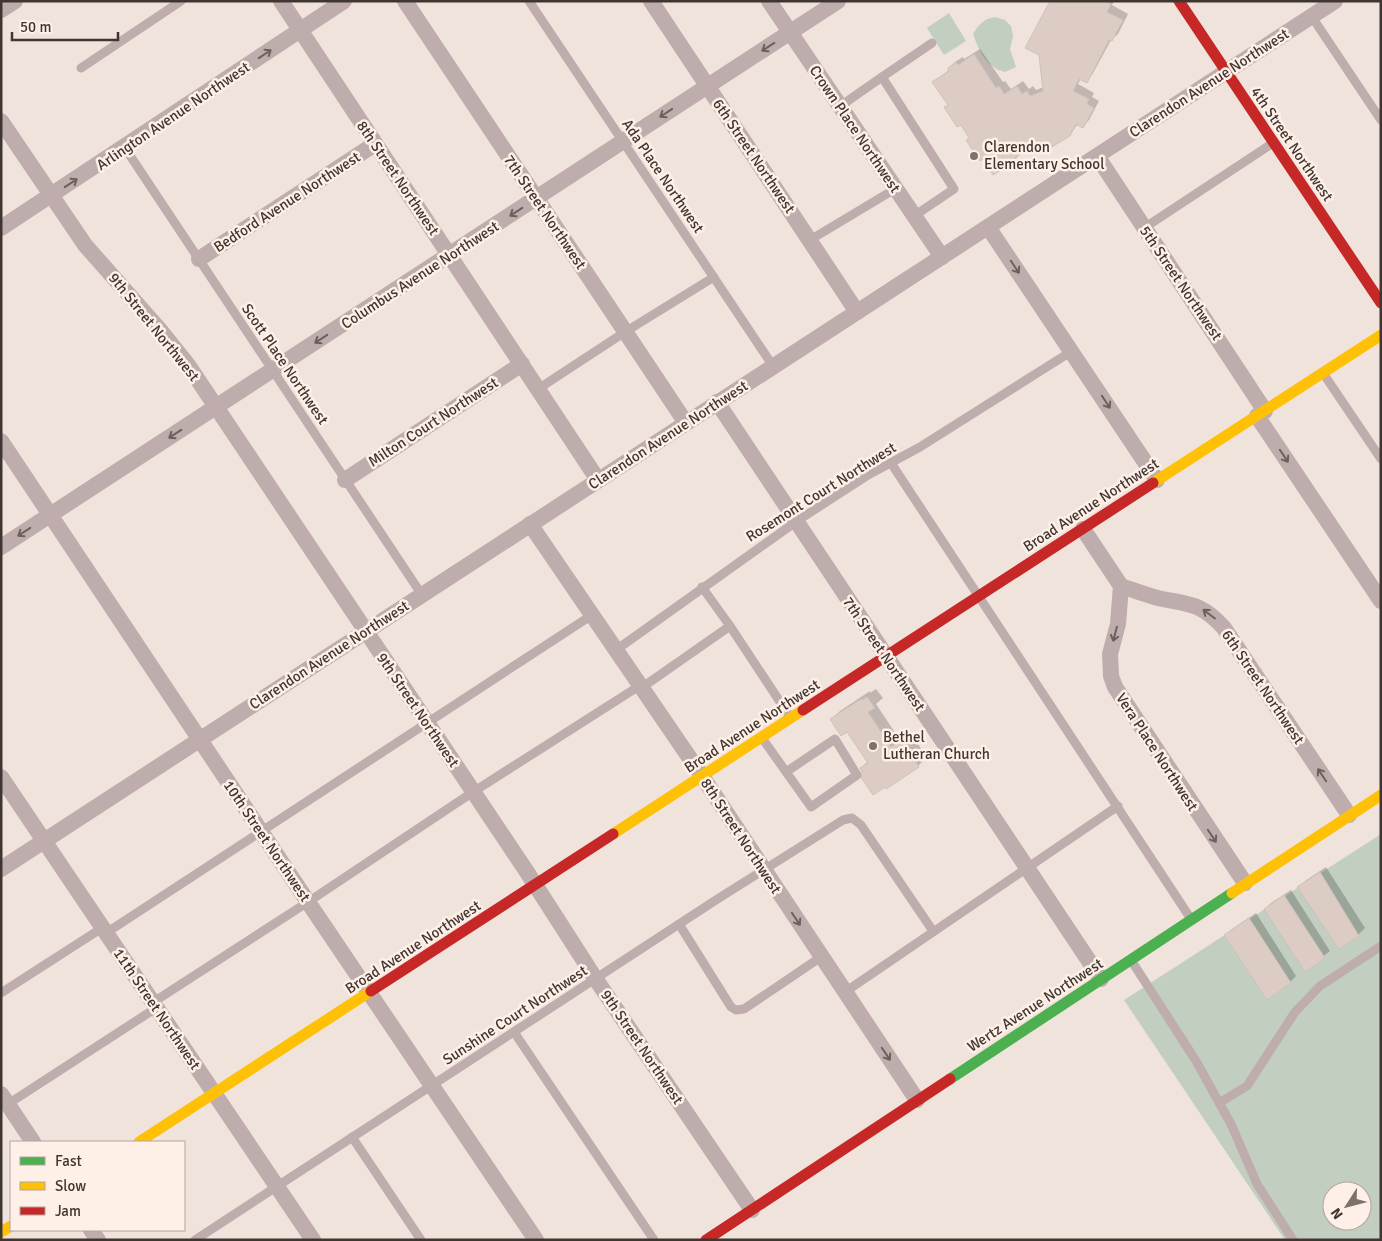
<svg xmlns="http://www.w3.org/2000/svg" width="1382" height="1241" viewBox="0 0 1382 1241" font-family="Signika,sans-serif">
<rect width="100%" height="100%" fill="#f0e3db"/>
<!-- green -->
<g fill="#c1cec0" fill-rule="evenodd">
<polygon points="949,13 966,41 944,55 927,28"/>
<path d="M 995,17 L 1005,20 L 1011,26 L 1013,36 L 1010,49 L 1016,67 L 1005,72 C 987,68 979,51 973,34 C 979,24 984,19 995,17 Z"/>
<path d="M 1381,834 L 1381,1240 L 1285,1240 L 1124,1000 ZM 1332,1191 L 1362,1191 L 1362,1221 L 1332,1221 Z"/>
</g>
<!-- shadow -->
<g fill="#0003">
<polygon points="1051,1 1114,1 1112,5 1128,14 1118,34 1111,40 1092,75 1086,81 1081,78 1078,84 1094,93 1092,97 1099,101 1089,120 1083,126 1078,124 1069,135 1037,139 1013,161 970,137 961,123 945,107 949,104 934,82 950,69 955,62 963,57 964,59 980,49 1003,82 1005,81 1011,89 1023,81 1029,89 1033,86 1036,90 1044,87"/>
<polygon points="876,689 883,698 876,704 900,740 909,734 915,740 927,757 918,766 886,787 863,771 861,768 868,761 847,730 832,719 840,711 870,691 870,693"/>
<polygon points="1326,867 1365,928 1358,935 1339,947 1299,887 1305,881"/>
<polygon points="1291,890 1330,951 1305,970 1265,909 1271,903"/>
<polygon points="1256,913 1296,976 1290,982 1226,935 1232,929"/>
</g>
<!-- building -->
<g fill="#ddccc4" stroke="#ccc2bc">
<polygon points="1050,1 1105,1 1111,4 1107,12 1123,20 1112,41 1109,40 1087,83 1079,79 1073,91 1089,99 1087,104 1094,108 1083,128 1076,124 1070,136 1045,151 1035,139 1028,145 1030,148 1013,159 1014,162 993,175 983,159 980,161 966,140 969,138 961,125 957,127 944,107 948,105 932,82 949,71 948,68 956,62 958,65 974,54 996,88 999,86 1004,94 1017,86 1022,94 1027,91 1030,96 1043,91 1039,55 1025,48"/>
<polygon points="867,697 875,708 868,712 891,747 900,741 907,748 919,767 886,789 885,787 873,795 859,774 862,772 860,768 868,763 847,732 841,736 830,719 861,699 862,700"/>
<polygon points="1320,872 1359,936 1339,949 1297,887"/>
<polygon points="1284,895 1325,958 1305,972 1264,909"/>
<polygon points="1249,918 1291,983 1267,1000 1224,935"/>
</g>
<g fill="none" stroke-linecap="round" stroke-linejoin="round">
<!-- lane -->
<g stroke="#bfadae" stroke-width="9">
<polyline points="529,1 773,366"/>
<polyline points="1312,17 1381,120"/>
<polyline points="81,68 181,1"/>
<polyline points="882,77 932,43"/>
<polyline points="839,107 882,77 954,189 914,216"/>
<polyline points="125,148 422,595"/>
<polyline points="1144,228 1273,143"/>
<polyline points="810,240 895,189"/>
<polyline points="1323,373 1381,459"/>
<polyline points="538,389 625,332 714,277"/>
<polyline points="891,463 1191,919"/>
<polyline points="702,587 730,626 790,717"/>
<polyline points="616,650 797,521 868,475 920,447 1072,351"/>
<polyline points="762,738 811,807 857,775 835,739 786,772"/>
<polyline points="679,924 731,1007 736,1010 744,1009 821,957"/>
<polyline points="106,933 592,615"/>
<polyline points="1131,960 1196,1061 1231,1124 1257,1184 1293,1240"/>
<polyline points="845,992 1118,806"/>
<polyline points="1,993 102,928"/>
<polyline points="152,1003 308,902 473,792 633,690 647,684 730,626"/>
<polyline points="514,1032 654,1240"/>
<polyline points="1219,1103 1247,1086 1295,1012 1320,986 1381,946"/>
<polyline points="8,1104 156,1008"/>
<polyline points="352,1137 421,1240"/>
<polyline points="195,1240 719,898 843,820 852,818 861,825 933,931"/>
</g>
<!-- street -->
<g stroke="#bfadae" stroke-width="16">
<polyline points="281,1 598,480"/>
<polyline points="405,1 686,423"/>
<polyline points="651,1 857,312"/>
<polyline points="769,1 942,257"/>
<polyline points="1,10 15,1"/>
<polyline points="1,121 85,245 160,330 188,365 527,872 595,978 752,1210"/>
<polyline points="1097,156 1265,411"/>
<polyline points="988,227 1157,480"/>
<polyline points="1,228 344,1"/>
<polyline points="199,259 375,144"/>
<polyline points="717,402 1101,979"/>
<polyline points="1257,416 1381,601"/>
<polyline points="1,441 308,902 536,1240"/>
<polyline points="345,480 522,364"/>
<polyline points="530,524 702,776 917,1100"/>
<polyline points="1083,529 1121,586 1118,624 1110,654 1111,676 1115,687 1245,883"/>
<polyline points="1,547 838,1"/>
<path d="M 1121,586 C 1133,590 1146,595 1158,598 C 1189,605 1201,602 1224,628 L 1349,815"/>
<polyline points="1,777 313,1240"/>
<polyline points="1,869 1335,1"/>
<polyline points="1,1094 33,1142"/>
<polyline points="91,1230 98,1240"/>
</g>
<!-- fast -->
<polyline stroke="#4caf50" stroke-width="11" points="950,1079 1232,893"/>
<!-- slow -->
<g stroke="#ffc107" stroke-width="11">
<polyline points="1153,483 1381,335"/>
<polyline points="613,834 803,710"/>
<polyline points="1232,893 1381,795"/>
<polyline points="139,1142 371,991"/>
<polyline points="1,1232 11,1226"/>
</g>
<!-- jam -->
<g stroke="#c62828" stroke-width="11">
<polyline points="1179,1 1381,303"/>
<polyline points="803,710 1153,483"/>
<polyline points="371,991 613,834"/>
<polyline points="706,1240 950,1079"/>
</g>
</g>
<!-- one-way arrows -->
<defs><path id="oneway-shaft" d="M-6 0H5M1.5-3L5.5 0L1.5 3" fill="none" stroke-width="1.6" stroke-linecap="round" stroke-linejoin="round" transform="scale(1.25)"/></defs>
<g stroke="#6c605d">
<use href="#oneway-shaft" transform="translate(768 47) rotate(147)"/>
<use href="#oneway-shaft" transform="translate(265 54) rotate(-34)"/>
<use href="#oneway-shaft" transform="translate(666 113) rotate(146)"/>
<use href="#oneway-shaft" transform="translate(71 183) rotate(-33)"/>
<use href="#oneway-shaft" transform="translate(516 212) rotate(147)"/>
<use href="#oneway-shaft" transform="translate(1015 267) rotate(56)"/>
<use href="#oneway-shaft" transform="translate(321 339) rotate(147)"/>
<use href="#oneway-shaft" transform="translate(1106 402) rotate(57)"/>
<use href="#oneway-shaft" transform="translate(175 434) rotate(147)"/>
<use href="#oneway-shaft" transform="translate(1284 456) rotate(56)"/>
<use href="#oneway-shaft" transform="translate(24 532) rotate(147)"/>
<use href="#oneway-shaft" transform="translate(1209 614) rotate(-143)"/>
<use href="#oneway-shaft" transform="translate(1115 634) rotate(105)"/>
<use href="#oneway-shaft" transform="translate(1322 775) rotate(-124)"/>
<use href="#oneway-shaft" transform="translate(1212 836) rotate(56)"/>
<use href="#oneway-shaft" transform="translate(796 919) rotate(56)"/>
<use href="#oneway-shaft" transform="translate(886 1054) rotate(56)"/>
</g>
<!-- markers -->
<g fill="#7e736c" stroke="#feefe7" stroke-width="2">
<circle cx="974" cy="156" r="5"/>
<circle cx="873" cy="746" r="5"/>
</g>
<g text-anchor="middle" stroke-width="5" stroke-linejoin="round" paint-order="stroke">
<!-- street labels -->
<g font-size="15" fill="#403631" stroke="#feefe7">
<text transform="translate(1209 83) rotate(-33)" y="5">Clarendon Avenue Northwest</text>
<text transform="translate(173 116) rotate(-34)" y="5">Arlington Avenue Northwest</text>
<text transform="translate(855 129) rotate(56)" y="5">Crown Place Northwest</text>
<text transform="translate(1292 144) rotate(56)" y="5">4th Street Northwest</text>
<text transform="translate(754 156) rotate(56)" y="5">6th Street Northwest</text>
<text transform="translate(663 176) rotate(56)" y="5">Ada Place Northwest</text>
<text transform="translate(398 178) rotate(56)" y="5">8th Street Northwest</text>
<text transform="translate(287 202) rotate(-33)" y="5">Bedford Avenue Northwest</text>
<text transform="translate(545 212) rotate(56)" y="5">7th Street Northwest</text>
<text transform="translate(420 275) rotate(-33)" y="5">Columbus Avenue Northwest</text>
<text transform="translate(1181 283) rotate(56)" y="5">5th Street Northwest</text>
<text transform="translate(154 327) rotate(51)" y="5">9th Street Northwest</text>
<text transform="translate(285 364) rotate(56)" y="5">Scott Place Northwest</text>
<text transform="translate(433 422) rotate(-33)" y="5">Milton Court Northwest</text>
<text transform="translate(668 435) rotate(-33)" y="5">Clarendon Avenue Northwest</text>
<text transform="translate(821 492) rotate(-32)" y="5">Rosemont Court Northwest</text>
<text transform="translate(1091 505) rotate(-33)" y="5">Broad Avenue Northwest</text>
<text transform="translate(884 654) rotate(56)" y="5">7th Street Northwest</text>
<text transform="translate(329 655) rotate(-33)" y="5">Clarendon Avenue Northwest</text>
<text transform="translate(1263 687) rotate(56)" y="5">6th Street Northwest</text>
<text transform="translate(418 710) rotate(56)" y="5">9th Street Northwest</text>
<text transform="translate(752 726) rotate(-33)" y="5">Broad Avenue Northwest</text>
<text transform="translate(1157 752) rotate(57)" y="5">Vera Place Northwest</text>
<text transform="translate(741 836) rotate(57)" y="5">8th Street Northwest</text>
<text transform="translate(267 841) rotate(56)" y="5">10th Street Northwest</text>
<text transform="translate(413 947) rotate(-33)" y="5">Broad Avenue Northwest</text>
<text transform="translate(1035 1005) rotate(-33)" y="5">Wertz Avenue Northwest</text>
<text transform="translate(157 1009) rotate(56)" y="5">11th Street Northwest</text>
<text transform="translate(515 1015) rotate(-33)" y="5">Sunshine Court Northwest</text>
<text transform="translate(642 1047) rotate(56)" y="5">9th Street Northwest</text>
</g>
<!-- poi labels -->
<g font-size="15" fill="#403631" stroke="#feefe7" text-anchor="start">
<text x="984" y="152">Clarendon<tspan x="984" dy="17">Elementary School</tspan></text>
<text x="883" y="742">Bethel<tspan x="883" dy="17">Lutheran Church</tspan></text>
</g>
</g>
<!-- border -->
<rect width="1382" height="1241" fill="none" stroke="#403631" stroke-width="5"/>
<!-- legend -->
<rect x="10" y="1141" width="175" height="90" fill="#feefe7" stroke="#b2a59e"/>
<rect x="20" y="1157" width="25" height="8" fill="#4caf50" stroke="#b2a59e"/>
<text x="55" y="1166" font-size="15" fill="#403631">Fast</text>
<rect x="20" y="1182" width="25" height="8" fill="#ffc107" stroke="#b2a59e"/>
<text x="55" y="1191" font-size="15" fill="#403631">Slow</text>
<rect x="20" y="1207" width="25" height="8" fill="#c62828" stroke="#b2a59e"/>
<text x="55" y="1216" font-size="15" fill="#403631">Jam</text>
<!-- north arrow -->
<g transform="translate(1347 1206) rotate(234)"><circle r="24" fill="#feefe7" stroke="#b2a59e"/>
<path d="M0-4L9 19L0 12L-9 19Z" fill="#7e736c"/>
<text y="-8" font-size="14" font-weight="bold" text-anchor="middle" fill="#403631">N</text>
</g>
<!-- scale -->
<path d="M12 32v8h106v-8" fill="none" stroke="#403631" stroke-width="2.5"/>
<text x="20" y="32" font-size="15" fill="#403631" stroke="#feefe7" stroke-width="4" paint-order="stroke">50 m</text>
</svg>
